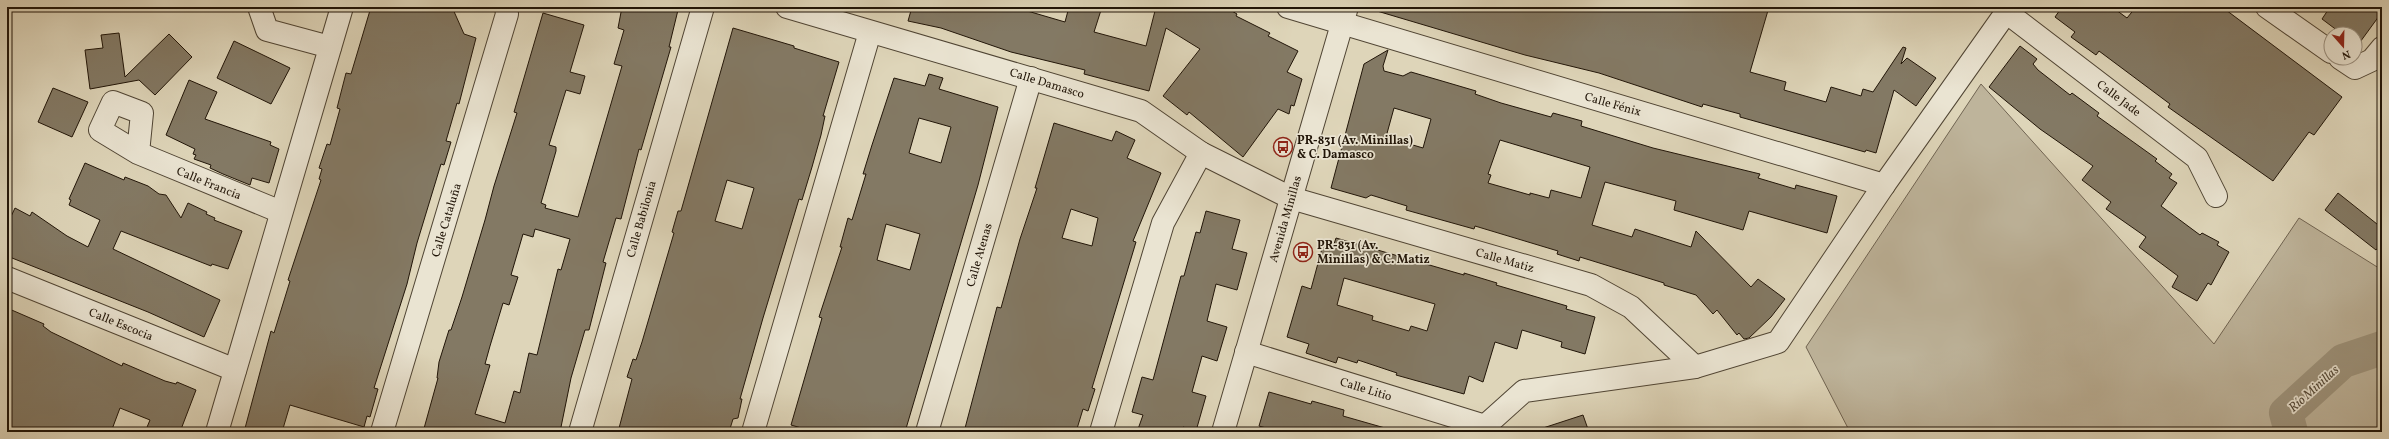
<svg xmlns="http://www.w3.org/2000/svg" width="2389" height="439" viewBox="0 0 2389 439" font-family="Vollkorn,serif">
<rect width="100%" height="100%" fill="#ded5b9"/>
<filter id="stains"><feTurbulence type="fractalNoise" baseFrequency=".005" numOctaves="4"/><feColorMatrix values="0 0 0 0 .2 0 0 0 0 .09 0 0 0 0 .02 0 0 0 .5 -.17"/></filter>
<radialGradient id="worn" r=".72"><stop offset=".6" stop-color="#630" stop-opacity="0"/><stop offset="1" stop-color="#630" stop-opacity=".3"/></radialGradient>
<!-- green -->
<polygon fill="#beb49b" stroke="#706452" points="1981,84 2214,344 2299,218 2382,270 2382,432 1850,432 1806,347"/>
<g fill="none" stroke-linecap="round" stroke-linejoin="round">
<!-- river -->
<polyline stroke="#9e947d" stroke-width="34" points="2291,432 2286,413 2343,361 2382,348"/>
</g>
<!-- building -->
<g fill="#837964" stroke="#211508" fill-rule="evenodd">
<polygon points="371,7 452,7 464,34 476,38 459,104 457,103 446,141 451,142 444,165 441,164 417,243 407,284 374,388 378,389 370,417 367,416 364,427 290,405 282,432 244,432 271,331 274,333 290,281 288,280 321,180 319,179 322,169 319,168 327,144 330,145 340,109 337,108 346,73 351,74"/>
<path d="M 622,7 L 668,7 L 678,10 L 669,47 L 671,47 L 641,150 L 639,149 L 621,219 L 616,218 L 603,262 L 606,263 L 589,330 L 585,330 L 571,378 L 560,432 L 423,432 L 438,378 L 437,378 L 439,362 L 449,330 L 451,330 L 462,297 L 485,220 L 494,186 L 517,113 L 514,112 L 543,13 L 584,25 L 570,72 L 585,76 L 580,94 L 566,90 L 549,145 L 556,147 L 556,151 L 541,203 L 546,205 L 545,208 L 578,217 L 622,66 L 614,64 L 624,30 L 618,28 ZM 535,229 L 570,239 L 561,270 L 558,269 L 537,355 L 529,353 L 520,393 L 514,391 L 505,423 L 475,414 L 490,365 L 485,364 L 490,346 L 503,303 L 509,305 L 518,277 L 511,275 L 523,234 L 533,237 Z"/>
<polygon points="912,7 1025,7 1024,10 1065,22 1069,7 1102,7 1094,32 1146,46 1156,7 1225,7 1237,14 1236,16 1270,33 1268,36 1298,51 1287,72 1302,79 1294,106 1291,105 1289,114 1278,109 1243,157 1189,112 1187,115 1163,96 1200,49 1166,28 1149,91 1084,74 1085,70 1011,52 941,28 908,21"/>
<polygon points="1378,7 1769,7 1750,72 1786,82 1784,90 1826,102 1831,87 1861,96 1863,89 1873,92 1903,47 1906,48 1901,64 1907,58 1936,78 1916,106 1894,90 1876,153 1866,150 1865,152 1740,117 1740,114 1703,104 1702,107 1599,73 1525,55 1377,11"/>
<polygon points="2062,7 2112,7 2127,18 2136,7 2222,7 2342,97 2314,135 2309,132 2273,181 2168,107 2170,104 2099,51 2096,55 2071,37 2075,32 2055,17"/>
<polygon points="2330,7 2382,7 2382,12 2355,49 2355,34 2342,34 2322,19"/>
<path d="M 733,28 L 794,46 L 794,48 L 839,62 L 823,116 L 825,116 L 821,135 L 812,167 L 802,200 L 799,199 L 763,318 L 740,399 L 742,399 L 738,418 L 733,419 L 729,432 L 618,432 L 632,379 L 627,377 L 633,359 L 636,360 L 642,342 L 674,233 L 672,232 L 678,211 L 681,211 ZM 727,180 L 754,188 L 742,229 L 715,221 Z"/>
<polygon points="119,33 125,77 169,34 192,57 155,95 139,80 90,89 85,50 103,48 101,35"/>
<polygon points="234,41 290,68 271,104 217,78"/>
<polygon points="2020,46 2037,59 2033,64 2038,70 2070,95 2072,93 2099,113 2097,116 2157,159 2155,161 2172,174 2169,178 2177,183 2161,206 2200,235 2202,233 2219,242 2217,245 2229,252 2211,285 2208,283 2197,301 2172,287 2178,276 2139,247 2146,237 2106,209 2111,202 2082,180 2093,166 2040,129 1989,87"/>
<path d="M 1388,50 L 1383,66 L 1384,71 L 1403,76 L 1411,72 L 1442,81 L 1476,91 L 1475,94 L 1501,103 L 1551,117 L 1553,113 L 1582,121 L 1581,126 L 1653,148 L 1760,174 L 1758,178 L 1795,189 L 1796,185 L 1837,196 L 1827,233 L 1749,211 L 1743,230 L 1674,210 L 1676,201 L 1605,182 L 1592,225 L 1632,237 L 1635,229 L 1691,247 L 1696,231 L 1751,287 L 1758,279 L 1785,299 L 1771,317 L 1749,338 L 1744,339 L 1739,333 L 1737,335 L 1717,310 L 1713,314 L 1696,295 L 1664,285 L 1664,283 L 1580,257 L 1579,261 L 1557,254 L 1558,251 L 1475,226 L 1474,229 L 1406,210 L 1407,206 L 1371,195 L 1366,198 L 1331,188 L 1364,64 ZM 1394,108 L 1431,119 L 1423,148 L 1386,137 ZM 1500,140 L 1590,167 L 1581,198 L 1551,190 L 1549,198 L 1530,193 L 1530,195 L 1488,183 L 1491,175 L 1488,174 Z"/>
<path d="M 929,74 L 943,78 L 939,89 L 998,107 L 978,185 L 905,432 L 815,432 L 791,425 L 822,318 L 819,317 L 842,247 L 840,247 L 848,218 L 852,220 L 866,174 L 863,174 L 872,145 L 894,78 L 925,86 ZM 919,118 L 951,127 L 941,163 L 909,153 ZM 886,224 L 920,234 L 910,270 L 877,260 Z"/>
<polygon points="189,80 217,92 205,119 271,142 270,145 279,149 269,183 252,178 250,185 223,174 210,168 211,165 194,159 196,155 193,154 195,149 166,135"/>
<polygon points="53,88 88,102 72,137 38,122"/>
<path d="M 1054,123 L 1112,141 L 1116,131 L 1135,140 L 1127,158 L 1161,173 L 1133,241 L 1136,242 L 1092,388 L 1095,389 L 1088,411 L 1083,409 L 1076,432 L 964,432 L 997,307 L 1001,308 L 1020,239 L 1037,188 L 1035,188 ZM 1071,209 L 1098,218 L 1092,246 L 1062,238 Z"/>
<polygon points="85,163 124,180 125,177 148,186 159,194 166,195 181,218 188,203 207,212 206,214 215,218 214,220 242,231 228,269 212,264 211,266 121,231 113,249 220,300 204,337 148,312 7,256 7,225 15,208 30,216 32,212 67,236 88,247 100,220 69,205 71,200 69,199"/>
<polygon points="2338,193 2382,228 2382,243 2376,250 2325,210"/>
<polygon points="1206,211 1240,220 1232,249 1247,253 1237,290 1216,284 1207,321 1227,327 1217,361 1202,356 1192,392 1206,396 1196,431 1183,427 1181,432 1137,432 1143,415 1132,412 1142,377 1153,380 1181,276 1184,276 1196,232 1200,233"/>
<path d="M 1336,238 L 1464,275 L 1464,273 L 1497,283 L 1496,285 L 1567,306 L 1566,309 L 1595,317 L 1585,354 L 1561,347 L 1562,342 L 1522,330 L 1517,349 L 1495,342 L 1483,382 L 1469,376 L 1464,394 L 1396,375 L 1397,373 L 1358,360 L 1357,363 L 1338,357 L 1336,363 L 1306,353 L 1309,344 L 1287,337 L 1302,286 L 1311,289 L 1324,241 L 1334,244 ZM 1344,278 L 1435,304 L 1427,331 L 1411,326 L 1409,331 L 1372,320 L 1373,316 L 1337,305 Z"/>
<polygon points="7,308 44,324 43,326 51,332 122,366 123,363 165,381 176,384 177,382 196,390 180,432 145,432 150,420 120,408 111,432 7,432"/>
<polygon points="1269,392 1311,404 1312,401 1344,410 1343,416 1385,428 1384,432 1280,432 1259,426"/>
<polygon points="1583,415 1589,432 1540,432 1540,429"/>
</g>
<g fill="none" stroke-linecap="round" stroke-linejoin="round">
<!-- minor casing -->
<g stroke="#504534" stroke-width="24">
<g id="minor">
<polyline points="259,7 267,30 330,47"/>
<polyline points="787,7 1141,111 1201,153 1291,198 1591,285 1631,307 1695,367"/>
<polyline points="1288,7 1884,185"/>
<polyline points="2267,7 2331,52"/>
<polyline points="2006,12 2197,158 2216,196"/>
<polyline points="2340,58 2355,68 2372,60 2382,48"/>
<polyline points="138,153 142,113 113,102 100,130 138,153 281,212"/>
<polyline points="7,278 235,370"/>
<polyline points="1246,352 1485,426"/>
<polyline points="217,432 342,7"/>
<polyline points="382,432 507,14 506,7"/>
<polyline points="580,432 703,7"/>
<polyline points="753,432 870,32"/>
<polyline points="927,432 1031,78"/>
<polyline points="1101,432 1163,223 1201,153"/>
<polyline points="1223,432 1347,7"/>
<polyline points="1485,432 1485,426 1524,391 1695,367 1778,342 1884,185 2010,7"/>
</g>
</g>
<!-- minor -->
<use href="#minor" stroke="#eae4d2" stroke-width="22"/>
</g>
<!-- icons -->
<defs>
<g id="bus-ring" transform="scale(1)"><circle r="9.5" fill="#eae4d2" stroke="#8f2418" stroke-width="1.5"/><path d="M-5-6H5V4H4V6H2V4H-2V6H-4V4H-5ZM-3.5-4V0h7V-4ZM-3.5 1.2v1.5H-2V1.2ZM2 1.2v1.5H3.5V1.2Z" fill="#8f2418"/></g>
</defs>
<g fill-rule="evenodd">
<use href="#bus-ring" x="1283" y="147"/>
<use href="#bus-ring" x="1303" y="252"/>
</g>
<g text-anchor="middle" stroke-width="3.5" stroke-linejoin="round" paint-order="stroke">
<!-- street labels -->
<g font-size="12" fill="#211508" stroke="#eae4d2">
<text transform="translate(1047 83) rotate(17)" y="4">Calle Damasco</text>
<text transform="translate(2119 98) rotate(37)" y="4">Calle Jade</text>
<text transform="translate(1613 104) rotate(16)" y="4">Calle Fénix</text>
<text transform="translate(209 183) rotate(22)" y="4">Calle Francia</text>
<text transform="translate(641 219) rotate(-74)" y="4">Calle Babilonia</text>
<text transform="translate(1285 219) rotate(-74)" y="4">Avenida Minillas</text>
<text transform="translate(446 220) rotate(-73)" y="4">Calle Cataluña</text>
<text transform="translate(979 255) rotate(-74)" y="4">Calle Atenas</text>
<text transform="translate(1505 260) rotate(16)" y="4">Calle Matiz</text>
<text transform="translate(121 324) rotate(22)" y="4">Calle Escocia</text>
<text transform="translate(1366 389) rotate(17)" y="4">Calle Litio</text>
</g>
<!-- poi labels -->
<g font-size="12" font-weight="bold" fill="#211508" stroke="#eae4d2" text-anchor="start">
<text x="1297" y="144">PR-831 (Av. Minillas)<tspan x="1297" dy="14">&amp; C. Damasco</tspan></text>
<text x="1317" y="249">PR-831 (Av.<tspan x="1317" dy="14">Minillas) &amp; C. Matiz</tspan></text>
</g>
<!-- water labels -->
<g font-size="13" font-style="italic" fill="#534837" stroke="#eae4d2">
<text transform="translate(2313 388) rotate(-42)" y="5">Río Minillas</text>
</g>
</g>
<!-- margin -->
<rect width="2389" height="439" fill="none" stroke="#ded5b9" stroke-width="24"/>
<rect x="8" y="8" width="2373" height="423" fill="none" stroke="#211508" stroke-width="2"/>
<rect x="12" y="12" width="2365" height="415" fill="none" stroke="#211508"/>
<!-- north arrow -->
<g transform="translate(2343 46) rotate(160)"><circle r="19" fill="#eae4d2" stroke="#9a9181"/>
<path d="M0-3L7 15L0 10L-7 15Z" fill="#8f2418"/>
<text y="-6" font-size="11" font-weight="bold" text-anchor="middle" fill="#211508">N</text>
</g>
<rect width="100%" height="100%" filter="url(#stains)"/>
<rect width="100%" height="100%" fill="url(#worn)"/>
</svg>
